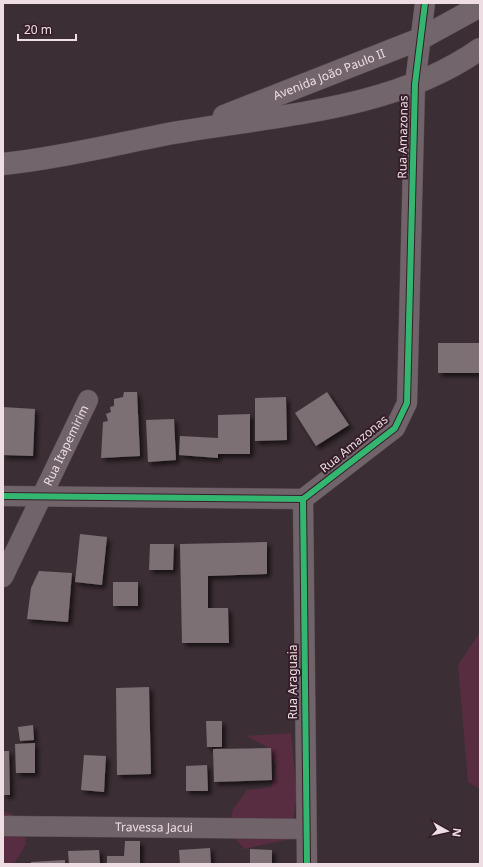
<svg xmlns="http://www.w3.org/2000/svg" width="483" height="867" viewBox="0 0 483 867" font-family="'Noto Sans',sans-serif">
<defs>
<filter id="shadow"><feDropShadow dx="3.5" dy="3.5" stdDeviation="2" flood-color="#0009"/></filter>
</defs>
<rect width="100%" height="100%" fill="#3b2e34"/>
<!-- green -->
<g fill="#582c41">
<polygon points="480,632 480,789 468,782 458,665"/>
<polygon points="291,733 297,794 290,839 244,849 229,831 233,809 247,790 271,787 276,766 266,746 246,736"/>
<polygon points="3,810 23,820 26,844 14,864 3,864"/>
</g>
<!-- building -->
<g fill="#7c7075" filter="url(#shadow)">
<rect x="438" y="343" width="42" height="30"/>
<polygon points="124,392 137,392 140,456 101,458 103,422 108,421 106,414 111,412 110,407 114,406 114,399 123,397"/>
<polygon points="327,392 349,425 316,446 295,413"/>
<polygon points="286,397 287,440 255,441 255,398"/>
<polygon points="3,407 35,409 33,456 3,455"/>
<polygon points="250,414 250,454 218,454 218,458 179,455 180,436 218,438 218,415"/>
<polygon points="174,419 176,460 148,462 146,420"/>
<polygon points="80,534 107,537 102,585 75,582"/>
<polygon points="267,542 267,574 208,576 208,608 228,608 229,643 182,643 180,544"/>
<polygon points="150,544 174,544 173,570 149,570"/>
<polygon points="39,571 72,573 68,622 27,619 31,588"/>
<rect x="113" y="582" width="25" height="24"/>
<polygon points="149,687 151,774 117,775 116,688"/>
<polygon points="206,721 222,721 222,747 207,747"/>
<polygon points="33,725 34,740 20,741 18,727"/>
<polygon points="35,743 35,773 16,773 15,744"/>
<polygon points="271,748 272,780 214,782 213,749"/>
<polygon points="3,751 9,751 10,795 3,795"/>
<polygon points="84,755 106,756 104,792 81,790"/>
<polygon points="207,765 208,791 186,791 186,766"/>
<polygon points="125,841 140,841 140,864 107,864 107,856 124,856"/>
<polygon points="210,848 211,864 180,864 179,850"/>
<polygon points="250,849 272,850 272,864 250,864"/>
<polygon points="99,850 100,864 69,864 68,851"/>
<polygon points="65,860 65,864 31,864 31,862"/>
</g>
<g fill="none" stroke-linecap="round" stroke-linejoin="round">
<!-- street casing -->
<g stroke="#574b50" stroke-width="21">
<g id="street">
<polyline points="3,496 303,499 395,428 407,403 415,84 425,3"/>
<polyline points="303,499 307,864"/>
<path id="s1" d="M 3,577 L 88,400"/>
<path id="s2" d="M 3,826 L 305,829"/>
</g>
</g>
<!-- secondary casing -->
<g stroke="#574b50" stroke-width="23">
<g id="secondary">
<path id="s3" d="M 224,116 L 420,39 L 480,6"/>
<path d="M 3,164 C 60,158 116,144 173,133 C 275,115 392,111 480,49"/>
</g>
</g>
<!-- street -->
<use href="#street" stroke="#70646a" stroke-width="20"/>
<!-- secondary -->
<use href="#secondary" stroke="#72656b" stroke-width="22"/>
<!-- cycleway casing -->
<g stroke="#361e29" stroke-width="8">
<g id="cycleway">
<polyline points="3,496 303,499 395,428 407,403 415,84 425,3"/>
<polyline points="303,499 307,864"/>
</g>
</g>
<!-- cycleway -->
<use href="#cycleway" stroke="#33b770" stroke-width="6"/>
</g>
<g text-anchor="middle" stroke-width="4" stroke-linejoin="round" paint-order="stroke">
<!-- street labels -->
<g font-size="12" fill="#eedee4" stroke="#361e29">
<text dy="4" stroke="none"><textPath href="#s3" startOffset="113">Avenida João Paulo II</textPath></text>
<text transform="translate(403 137) rotate(-89)" y="4">Rua Amazonas</text>
<text transform="translate(354 444) rotate(-39)" y="4">Rua Amazonas</text>
<text dy="4" stroke="none"><textPath href="#s1" startOffset="146">Rua Itapemirim</textPath></text>
<text transform="translate(293 682) rotate(-90)" y="4">Rua Araguaia</text>
<text dy="4" stroke="none"><textPath href="#s2" startOffset="151">Travessa Jacui</textPath></text>
</g>
</g>
<!-- border -->
<rect width="483" height="867" fill="none" stroke="#eedee4" stroke-width="8"/>
<!-- north arrow -->
<g transform="translate(447 831) rotate(98)" stroke="#361e29" stroke-width="3" paint-order="stroke">
<path d="M0-3L7 15L0 10L-7 15Z" fill="#eedee4"/>
<text y="-6" font-size="11" font-weight="bold" text-anchor="middle" fill="#eedee4">N</text>
</g>
<!-- scale -->
<path d="M18 34v6h58v-6" fill="none" stroke="#eedee4" stroke-width="2"/>
<text x="24" y="34" font-size="12" fill="#eedee4" stroke="#361e29" stroke-width="3" paint-order="stroke">20 m</text>
</svg>
